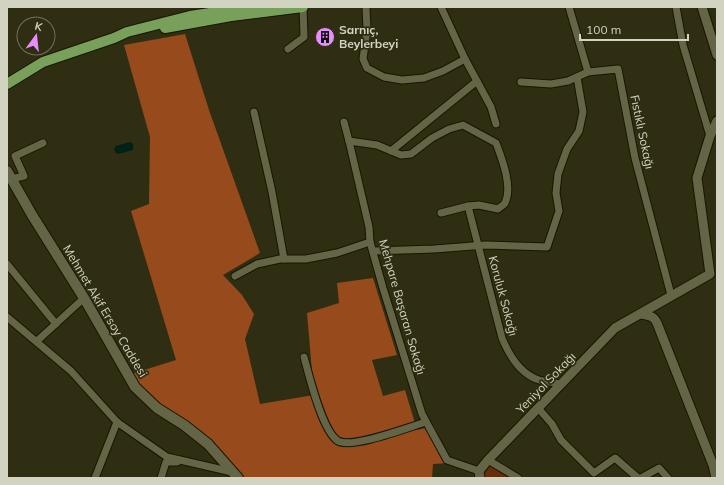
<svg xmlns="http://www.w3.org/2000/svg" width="724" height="485" viewBox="0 0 724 485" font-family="Mulish,sans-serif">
<rect width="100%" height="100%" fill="#2f2e12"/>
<!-- green -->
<polygon fill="#652d09" points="491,465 512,478 484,478 484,473"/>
<!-- forest -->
<polygon fill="#974b1c" points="185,34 209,110 260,253 223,275 242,295 254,314 245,339 260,404 314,395 307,313 339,303 337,283 373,278 397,355 372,360 383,396 405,390 417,430 434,426 450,463 433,464 432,478 242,478 125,376 176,360 131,211 149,204 150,137 124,45"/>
<!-- water -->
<polygon fill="#002116" points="130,142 133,144 133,150 118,154 115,152 114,149 116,146"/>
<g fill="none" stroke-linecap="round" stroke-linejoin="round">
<!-- minor casing -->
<g stroke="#171600" stroke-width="9">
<g id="minor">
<polyline points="366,7 367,30 363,59 367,68 384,77 402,80 424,78 443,71 465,59"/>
<polyline points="441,7 465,59 491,107 496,124"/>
<polyline points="569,7 588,72"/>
<polyline points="676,7 683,45 710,136"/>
<polyline points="288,49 304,37 303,7"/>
<polyline points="521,82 551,84 568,81 588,72 618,69 635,158 671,295"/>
<polyline points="254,112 272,192 284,259"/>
<polyline points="344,122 349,141 369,227 370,242 383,288 422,414 447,460 479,471"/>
<path d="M 349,141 L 377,145 L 401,155 L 411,154 L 432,138 L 449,129 L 463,125 L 496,143 C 502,159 513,187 505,203 C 503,206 500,207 498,209 L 479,205 L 468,206 L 441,213"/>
<polyline points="391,151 477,81"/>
<polyline points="11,179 24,176 15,156 43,143"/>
<path d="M 468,206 L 502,338 C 509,355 520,374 539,380 C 546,382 554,383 561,384"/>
<polyline points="373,251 434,249 486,245 547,247 559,211 556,193 558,174 567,149 579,131 583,112 577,77"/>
<polyline points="7,264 56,324"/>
<polyline points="235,276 257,264 280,259 306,259 337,253 370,242"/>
<polyline points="7,317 71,371 117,422 167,457 232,472"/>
<polyline points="37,341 84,298"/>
<path d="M 304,357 C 309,375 322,431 338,441 C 352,449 409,427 426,422"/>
<polyline points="538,408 552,424 561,440 594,473 615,458 638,478"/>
<polyline points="488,460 518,478"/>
<polyline points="95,478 117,422"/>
<polyline points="161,478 166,462 177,462"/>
<polyline points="641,478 659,468 668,478"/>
</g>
</g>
<!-- tertiary casing -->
<g stroke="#171600" stroke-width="11">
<g id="tertiary">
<polyline points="702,7 717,55"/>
<path d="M 641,314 C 648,315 654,316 657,323 L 713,465 L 716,478"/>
<polyline points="480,478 479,471 488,460 615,328 710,274 697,178 710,136 717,121"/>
</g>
</g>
<!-- secondary casing -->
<g stroke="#171600" stroke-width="12">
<polyline id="secondary" points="7,171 32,215 84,298 135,387 157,408 184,425 208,444 238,478"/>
</g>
<!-- primary casing -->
<g stroke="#171600" stroke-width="12">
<g id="primary">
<polyline points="165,28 231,16 303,7"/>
<polyline points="7,84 43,62 114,38 127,32 190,16 250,7"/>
</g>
</g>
<!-- minor -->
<use href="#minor" stroke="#646447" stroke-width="7"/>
<!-- tertiary -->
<use href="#tertiary" stroke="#646447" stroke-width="9"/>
<!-- secondary -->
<use href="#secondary" stroke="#646447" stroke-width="10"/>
<!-- primary -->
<use href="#primary" stroke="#78a05b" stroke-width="10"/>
</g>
<!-- icons -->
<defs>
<g id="building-disc" transform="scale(1)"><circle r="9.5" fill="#e98dfe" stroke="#2f2e12"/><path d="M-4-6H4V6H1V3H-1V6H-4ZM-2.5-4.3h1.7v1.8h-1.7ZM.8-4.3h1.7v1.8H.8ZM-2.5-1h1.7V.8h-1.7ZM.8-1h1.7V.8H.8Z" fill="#111"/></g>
</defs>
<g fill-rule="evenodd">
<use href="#building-disc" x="325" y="37"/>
</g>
<g text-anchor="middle" stroke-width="3.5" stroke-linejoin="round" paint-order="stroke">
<!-- poi labels -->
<g font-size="12" font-weight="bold" fill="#d3d3c2" stroke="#2f2e12" text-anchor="start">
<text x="339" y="34">Sarnıç,<tspan x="339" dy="14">Beylerbeyi</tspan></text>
</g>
<!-- street labels -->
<g font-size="12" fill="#d3d3c2" stroke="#2f2e12">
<text transform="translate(642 132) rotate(78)" y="4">Fıstıklı Sokağı</text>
<text transform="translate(503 296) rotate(75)" y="4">Koruluk Sokağı</text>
<text transform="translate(402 307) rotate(74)" y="4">Mehpare Başaran Sokağı</text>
<text transform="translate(105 311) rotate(59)" y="4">Mehmet Akif Ersoy Caddesi</text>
<text transform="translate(546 383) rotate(-46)" y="4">Yeniyol Sokağı</text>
</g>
</g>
<!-- border -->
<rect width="724" height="485" fill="none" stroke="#d3d3c2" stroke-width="16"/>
<!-- north arrow -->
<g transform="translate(36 36) rotate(15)"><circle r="19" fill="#2f2e12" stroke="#717058"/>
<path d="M0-3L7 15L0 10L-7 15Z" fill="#e98dfe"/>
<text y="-6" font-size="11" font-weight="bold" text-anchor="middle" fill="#d3d3c2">K</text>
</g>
<!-- scale -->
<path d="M580 34v6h108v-6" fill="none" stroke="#d3d3c2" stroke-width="2"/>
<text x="586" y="34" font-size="12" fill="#d3d3c2" stroke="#2f2e12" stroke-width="3" paint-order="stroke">100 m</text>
</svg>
